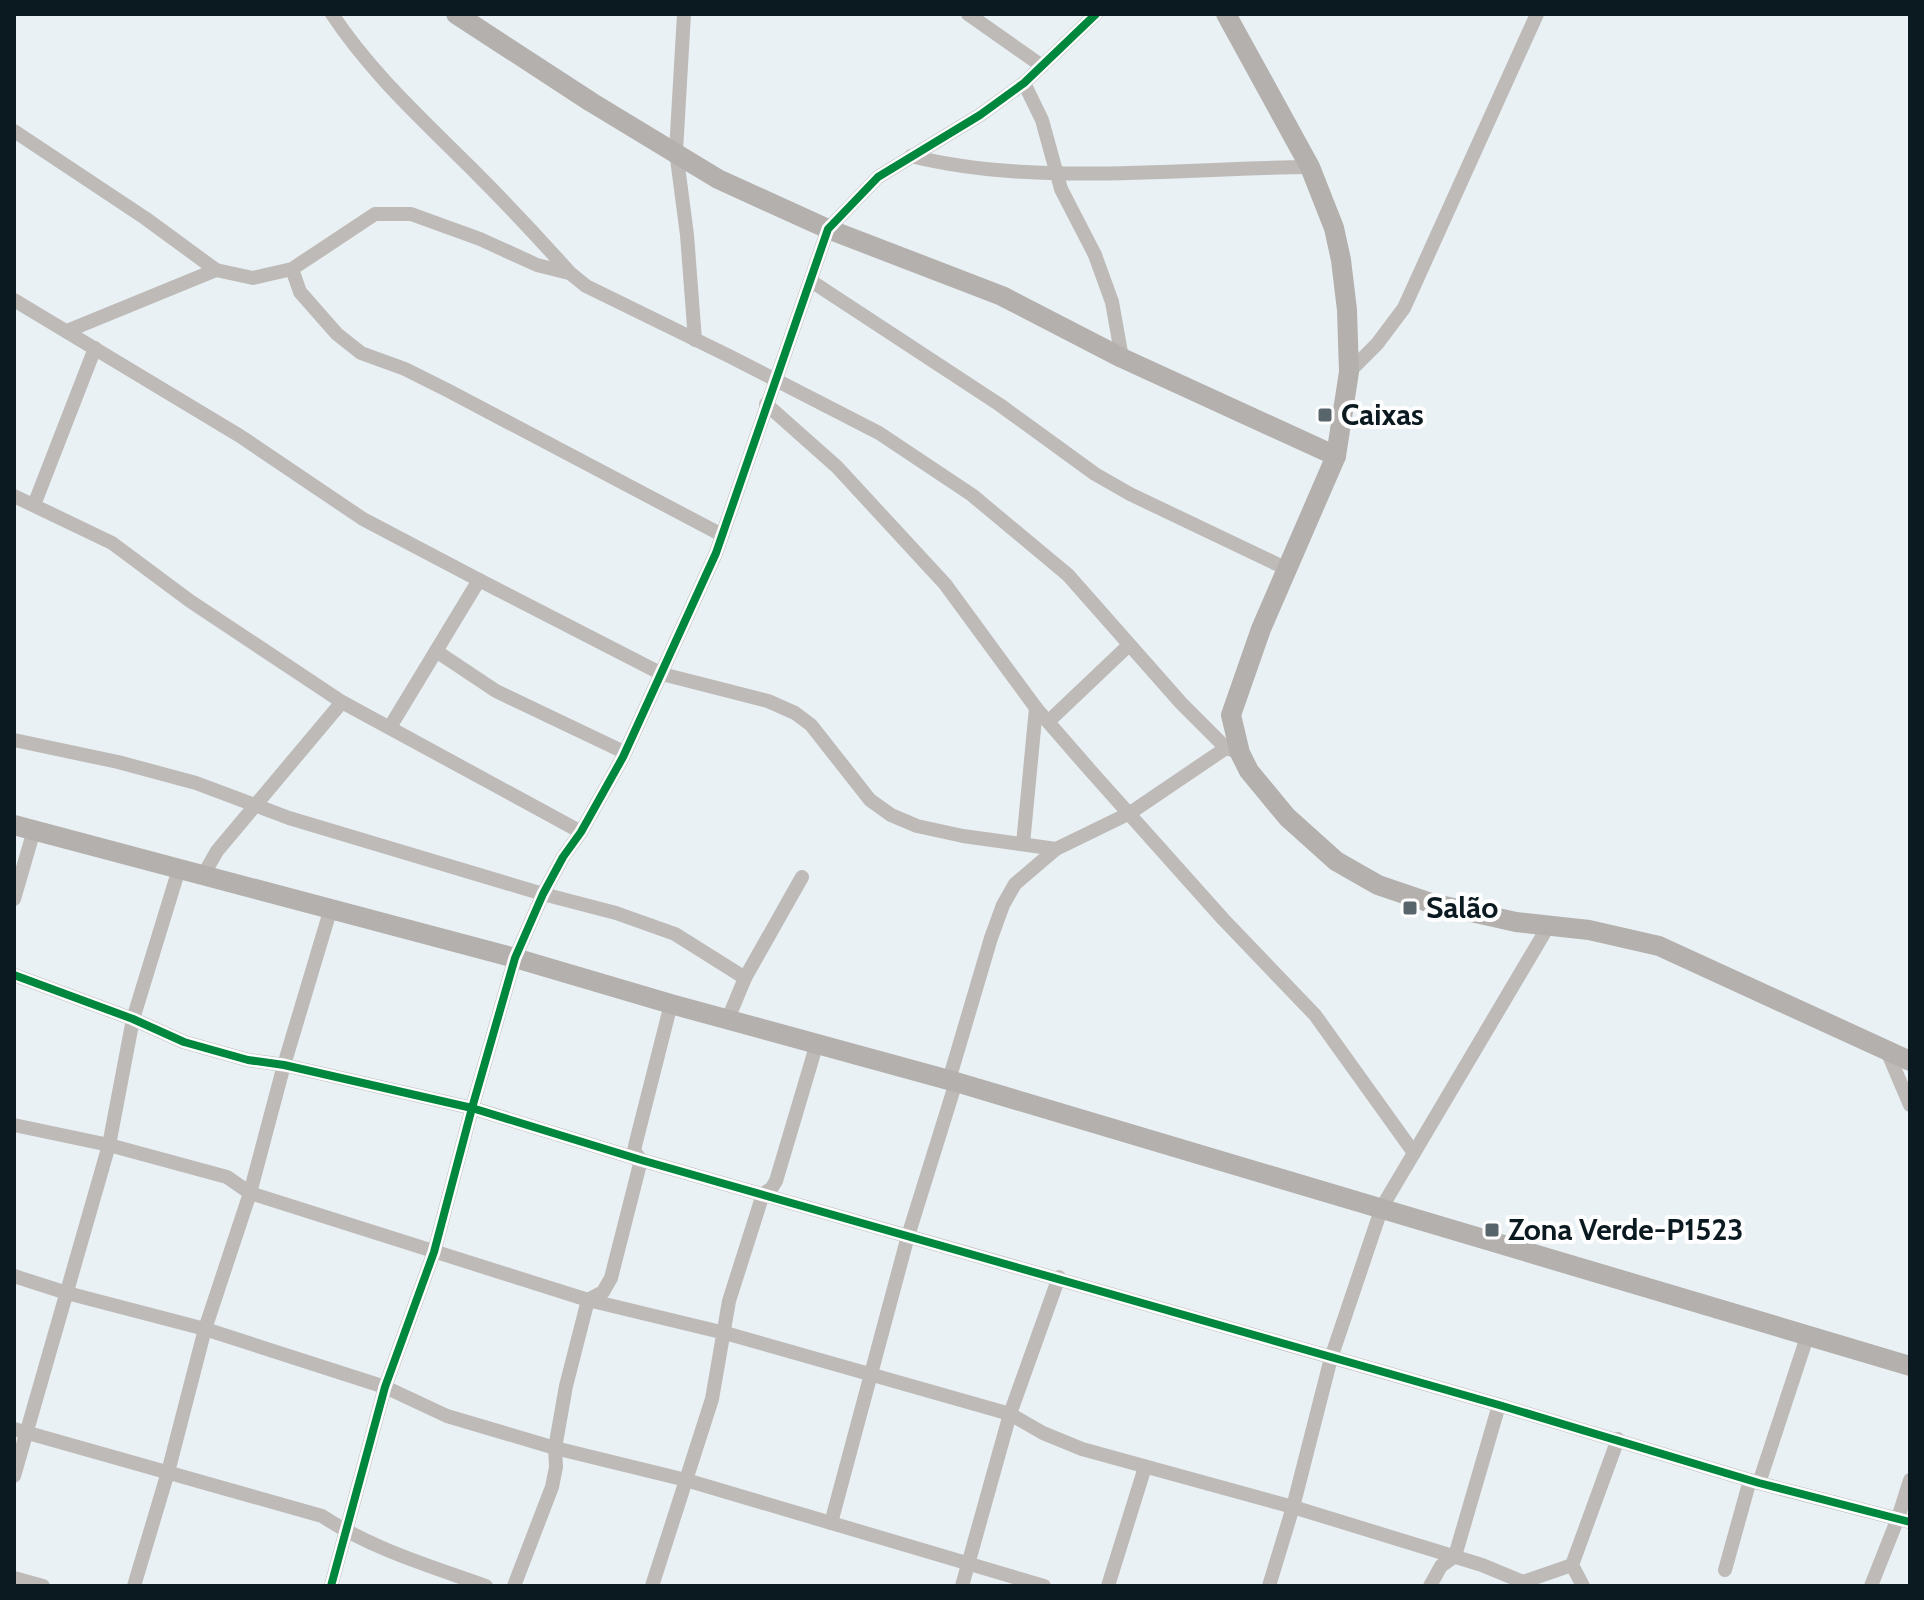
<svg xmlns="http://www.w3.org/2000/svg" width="1924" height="1600" viewBox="0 0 1924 1600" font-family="Cabin,sans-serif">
<rect width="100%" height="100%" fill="#e9f1f5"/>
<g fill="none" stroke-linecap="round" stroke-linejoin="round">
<!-- street -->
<g stroke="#bebab8" stroke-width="14">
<path d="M 332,14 C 371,73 422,119 472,169 C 506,203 538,237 570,273 L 586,286 L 729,356 L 879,433 L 972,495 L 1068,575 L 1181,703 L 1226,748 L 1240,753"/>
<polyline points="684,14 676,151 687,235 695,340"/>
<polyline points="968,14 1042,66"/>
<polyline points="1024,83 1042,120 1061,189 1095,255 1112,302 1122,358"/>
<polyline points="14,131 145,218 216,270 253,278 292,269 375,214 411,214 480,239 537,265 569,273"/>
<path d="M 911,156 C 1035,187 1182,168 1310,167"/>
<polyline points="292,269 300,292 337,334 361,353 405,369 447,390 722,535"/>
<polyline points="811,281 1000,405 1095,474 1130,494 1287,569"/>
<polyline points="14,300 240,436 363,519 479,580 662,674 768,701 795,713 811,725 870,800 891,815 917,826 963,836 1056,849"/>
<polyline points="67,331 216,270"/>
<polyline points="1349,372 1377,344 1404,308 1537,14"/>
<polyline points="766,404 837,467 945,584 1036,708 1089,769 1223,919 1315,1015 1414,1153"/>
<polyline points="14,496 112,543 190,601 342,702 581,832"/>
<polyline points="34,505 95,348"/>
<polyline points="436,651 496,691 624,752"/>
<polyline points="1049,721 1129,645"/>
<polyline points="390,727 479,580"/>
<polyline points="14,740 118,762 196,783 289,818 543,894 616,913 675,934 745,978 728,1019"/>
<polyline points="1023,844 1036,708"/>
<polyline points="204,874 217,851 342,702"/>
<polyline points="14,899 34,830"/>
<polyline points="14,975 133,1019 184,1042 248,1060 284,1065 472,1108 641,1160 1499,1405 1759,1483 1910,1522"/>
<polyline points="745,978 802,877"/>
<polyline points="1887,1051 1910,1105"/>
<polyline points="949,1080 991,938 1003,905 1015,884 1056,849 1130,813 1226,748"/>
<polyline points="14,1125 109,1145 227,1177 250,1193 588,1300 725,1333 1010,1414 1043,1433 1082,1449 1293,1507 1482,1565 1523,1582 1572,1565"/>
<polyline points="14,1276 67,1293 205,1329 385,1387 447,1416 555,1448 686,1480 1044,1586"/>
<path d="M 14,1429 L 322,1516 C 372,1549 430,1566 486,1586"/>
<polyline points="14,1476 109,1145 133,1019 179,869"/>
<polyline points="1759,1483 1807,1337"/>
<polyline points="831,1523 908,1236 956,1082"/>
<polyline points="1725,1570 1750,1480"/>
<polyline points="14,1578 43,1586"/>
<polyline points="134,1586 168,1472 205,1329 250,1193 284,1065 331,908"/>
<polyline points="331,1586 385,1387 434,1252 472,1108 515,958 543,894 563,857 581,832 623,757 716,553 828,229 878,177 980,115 1024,83 1096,14"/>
<polyline points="514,1586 552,1487 556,1467 555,1448 566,1386 588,1300 603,1292 611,1278 641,1160 634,1151 636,1142 671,1004"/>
<polyline points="652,1586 712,1399 729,1301 763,1194 771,1189 776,1181 817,1043"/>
<polyline points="962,1586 1010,1414 1059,1277"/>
<polyline points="1108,1586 1145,1467"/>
<polyline points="1269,1586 1293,1507 1331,1358 1382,1207 1549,925"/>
<polyline points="1430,1586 1441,1566 1455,1556 1499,1405"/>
<polyline points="1583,1586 1572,1565 1618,1439"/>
<polyline points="1871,1586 1898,1518 1910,1480"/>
</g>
<!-- secondary -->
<g stroke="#b4b0ad" stroke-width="20">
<polyline points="456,14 591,102 718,179 828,229 1002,296 1122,358 1336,456"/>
<polyline points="1226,14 1310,167 1334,228 1341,260 1347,310 1349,372 1336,456 1261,629 1231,715 1240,753 1249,771 1287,817 1336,861 1378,885 1431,903 1516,922 1589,930 1659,946 1910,1061"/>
<polyline points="14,825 515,958 671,1004 956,1082 1910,1366"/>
</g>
<!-- cycleway casing -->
<g stroke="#fefefe" stroke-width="13">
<g id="cycleway">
<polyline points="14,975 133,1019 184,1042 248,1060 284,1065 472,1108 641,1160 1499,1405 1759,1483 1910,1522"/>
<polyline points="331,1586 385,1387 434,1252 472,1108 515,958 543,894 563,857 581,832 623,757 716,553 828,229 878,177 980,115 1024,83 1096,14"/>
</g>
</g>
<!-- cycleway -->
<use href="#cycleway" stroke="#00873e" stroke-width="8"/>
</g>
<!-- markers -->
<g fill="#58656b" stroke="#fefefe" stroke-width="3">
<rect x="1317" y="407" width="16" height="16" rx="4"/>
<rect x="1402" y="900" width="16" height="16" rx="4"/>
<rect x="1484" y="1222" width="16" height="16" rx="4"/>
</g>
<g text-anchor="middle" stroke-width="8" stroke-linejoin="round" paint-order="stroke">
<!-- poi labels -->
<g font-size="30" font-weight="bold" fill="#0a1a20" stroke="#fefefe" text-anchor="start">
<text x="1341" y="425">Caixas</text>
<text x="1426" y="918">Salão</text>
<text x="1508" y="1240">Zona Verde-P1523</text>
</g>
</g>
<!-- border -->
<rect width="1924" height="1600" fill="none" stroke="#0a1a20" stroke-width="32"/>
</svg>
